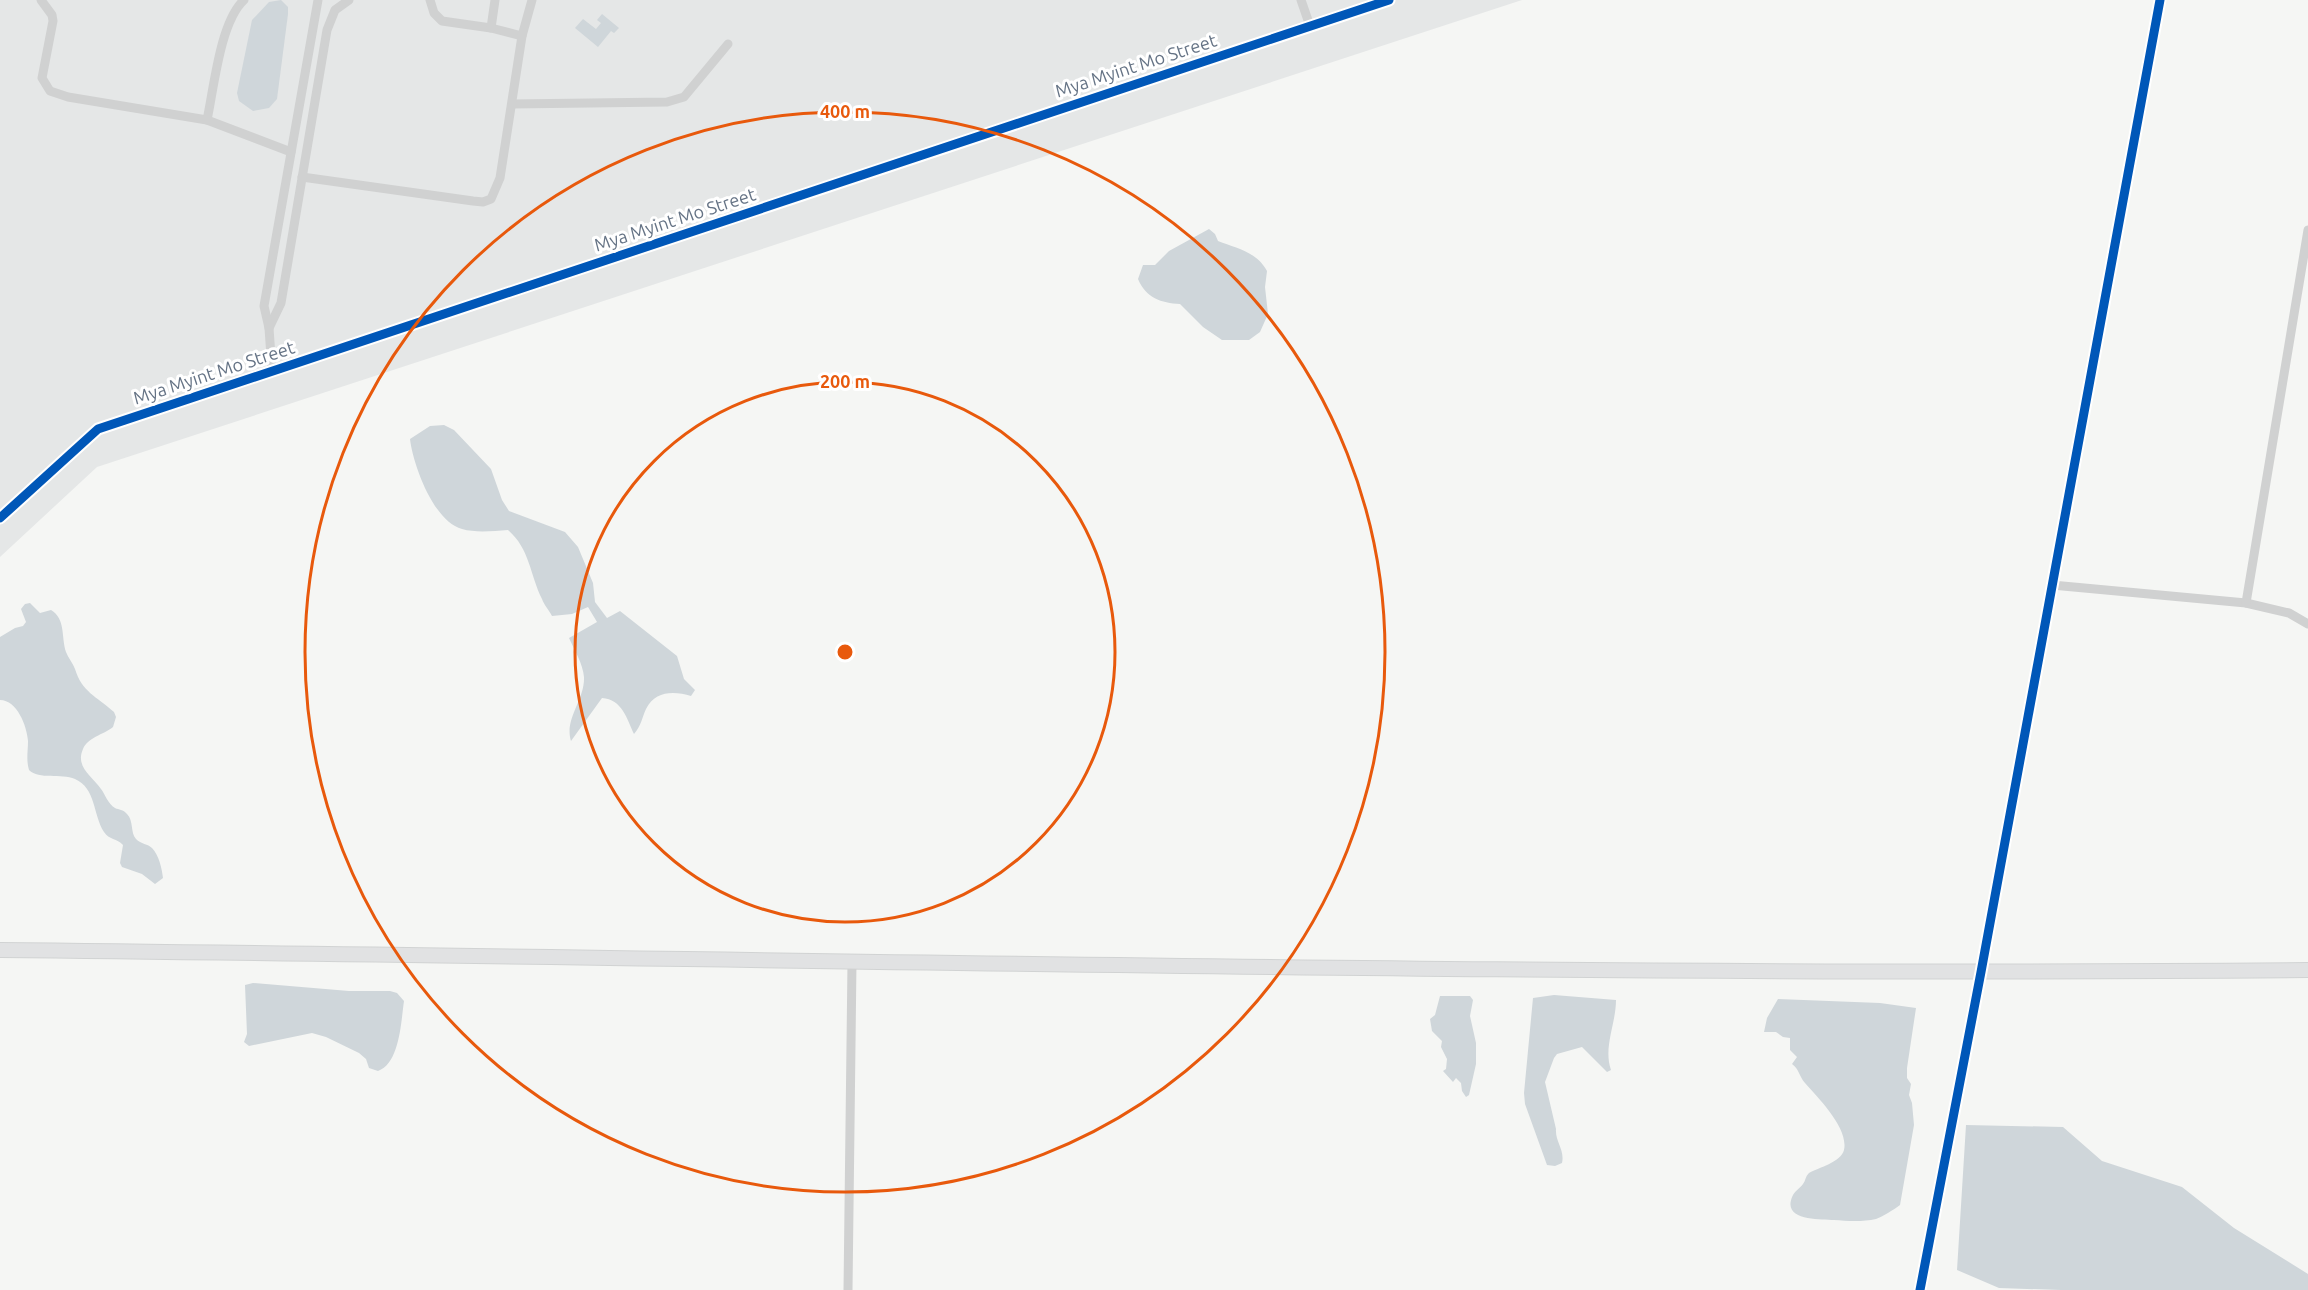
<svg xmlns="http://www.w3.org/2000/svg" width="2308" height="1290" viewBox="0 0 2308 1290" font-family="Ubuntu,sans-serif">
<rect width="100%" height="100%" fill="#f5f6f4"/>
<!-- built -->
<polygon fill="#e5e7e7" points="0,0 1522,0 97,467 0,557"/>
<!-- water -->
<g fill="#cfd6da">
<polygon points="281,0 288,7 288,14 277,99 269,108 253,111 239,101 237,93 252,20 269,2"/>
<polygon points="602,14 619,28 614,33 611,31 598,47 575,28 583,19 596,29 601,23 597,20"/>
<path d="M 1209,229 L 1215,234 L 1218,241 C 1236,248 1257,252 1267,271 L 1265,287 L 1268,314 L 1260,332 L 1249,340 L 1222,340 L 1203,327 L 1180,304 C 1161,303 1146,298 1138,279 L 1143,265 L 1155,265 L 1169,251 Z"/>
<path d="M 444,425 L 454,430 L 491,469 L 502,500 L 509,511 L 565,532 L 578,547 L 593,583 L 595,602 L 607,618 L 620,611 L 677,656 L 684,679 L 695,690 L 691,696 C 675,691 655,690 646,709 C 642,718 641,726 634,734 C 627,719 622,699 602,698 L 571,741 C 564,719 585,700 584,677 C 583,664 574,649 569,638 L 597,622 L 588,607 L 572,614 L 552,616 C 549,610 544,605 542,599 C 530,575 530,549 508,530 C 493,531 476,533 462,529 C 433,521 413,464 410,439 L 430,426 Z"/>
<path d="M 30,603 L 40,613 L 51,610 C 66,619 61,637 66,652 C 68,658 73,663 75,669 C 82,692 96,696 114,712 L 116,717 L 113,727 C 103,735 88,737 83,749 C 75,767 92,776 101,789 C 105,794 108,804 115,808 C 119,810 123,809 127,814 C 134,821 130,832 136,839 C 141,844 148,844 152,848 C 159,855 162,869 163,878 L 155,884 L 142,874 L 122,867 L 120,863 L 123,845 C 117,838 109,840 104,832 C 93,815 96,788 75,779 C 61,773 39,780 29,770 C 26,760 28,751 28,741 C 27,726 17,700 0,700 L 0,637 L 15,628 L 23,626 L 26,622 L 21,609 L 25,604 Z"/>
<path d="M 253,983 L 349,991 L 390,991 L 397,993 L 404,1001 C 401,1021 400,1063 378,1071 L 369,1068 L 366,1059 L 359,1053 L 326,1037 L 312,1033 L 249,1046 L 244,1042 L 247,1034 L 245,985 Z"/>
<path d="M 1554,995 L 1616,1000 C 1616,1024 1603,1047 1611,1070 L 1607,1072 L 1582,1047 L 1557,1054 L 1554,1058 L 1545,1082 L 1556,1129 C 1555,1142 1565,1150 1562,1163 L 1555,1166 L 1547,1165 L 1525,1104 L 1524,1093 L 1533,998 Z"/>
<polygon points="1440,996 1470,996 1473,1000 1470,1016 1476,1043 1476,1064 1469,1095 1466,1097 1462,1091 1461,1083 1456,1078 1453,1082 1443,1071 1446,1069 1447,1059 1441,1047 1442,1041 1432,1031 1430,1019 1435,1015"/>
<path d="M 1778,999 L 1880,1003 L 1916,1008 L 1907,1068 L 1907,1078 L 1911,1084 L 1909,1095 L 1912,1103 L 1914,1125 L 1900,1205 C 1893,1210 1884,1216 1876,1219 C 1863,1222 1847,1221 1834,1220 C 1820,1219 1780,1221 1793,1195 C 1796,1190 1800,1188 1803,1184 C 1806,1180 1805,1177 1809,1173 C 1818,1168 1841,1162 1844,1150 C 1849,1128 1818,1098 1805,1083 C 1799,1076 1799,1069 1792,1064 L 1797,1057 L 1790,1050 L 1790,1038 L 1783,1037 L 1776,1032 L 1764,1032 L 1767,1018 Z"/>
<polygon points="1966,1125 2063,1127 2102,1161 2182,1187 2234,1228 2308,1274 2308,1290 2061,1290 1999,1288 1957,1270"/>
</g>
<g fill="none" stroke-linecap="round" stroke-linejoin="round">
<!-- secondary casing -->
<g stroke="#d1d3d3" stroke-width="16">
<path id="secondary" d="M 0,950 C 769,958 1539,977 2308,970"/>
</g>
<!-- street -->
<g stroke="#d0d1d1" stroke-width="9">
<polyline points="41,0 52,15 53,21 42,78 50,91 68,97 207,120 291,152"/>
<polyline points="430,0 434,13 442,21 491,28 522,36"/>
<polyline points="1301,0 1310,26"/>
<polyline points="491,28 495,0"/>
<polyline points="512,104 667,102 684,97 728,44"/>
<path d="M 207,120 C 214,88 220,22 244,0"/>
<polyline points="302,177 473,201 483,202 491,199 500,178 522,36 532,0"/>
<polyline points="269,328 281,303 327,30 335,10 349,0"/>
<polyline points="272,371 269,328 264,306 318,0"/>
<polyline points="0,518 98,429 1389,0"/>
<polyline points="2052,585 2246,603 2289,613 2308,624"/>
<polyline points="2246,603 2308,230"/>
<polyline points="848,1290 852,962"/>
<polyline points="1920,1290 1981,972 2160,0"/>
</g>
<!-- secondary -->
<use href="#secondary" stroke="#e1e2e3" stroke-width="14"/>
<!-- cycleway casing -->
<g stroke="#fff" stroke-width="13">
<g id="cycleway">
<polyline points="0,518 98,429 1389,0"/>
<polyline points="1920,1290 1981,972 2160,0"/>
</g>
</g>
<!-- cycleway -->
<use href="#cycleway" stroke="#0057b8" stroke-width="9"/>
</g>
<!-- distance rings -->
<g fill="none" stroke="#e8590c" stroke-width="3">
<circle cx="845" cy="652" r="270"/>
<circle cx="845" cy="652" r="540"/>
</g>
<g text-anchor="middle" stroke-width="6" stroke-linejoin="round" paint-order="stroke">
<!-- street labels -->
<g font-size="18" fill="#657385" stroke="#fff">
<text transform="translate(1136 66) rotate(-18)" y="6">Mya Myint Mo Street</text>
<text transform="translate(675 220) rotate(-18)" y="6">Mya Myint Mo Street</text>
<text transform="translate(214 373) rotate(-18)" y="6">Mya Myint Mo Street</text>
</g>
</g>
<circle cx="845" cy="652" r="9" fill="#e8590c" stroke="#fff" stroke-width="3"/>
<g font-size="18" text-anchor="middle" font-weight="bold" fill="#e8590c" stroke="#fff" stroke-width="6" stroke-linejoin="round" paint-order="stroke">
<text x="845" y="118">400 m</text>
<text x="845" y="388">200 m</text>
</g>
</svg>
